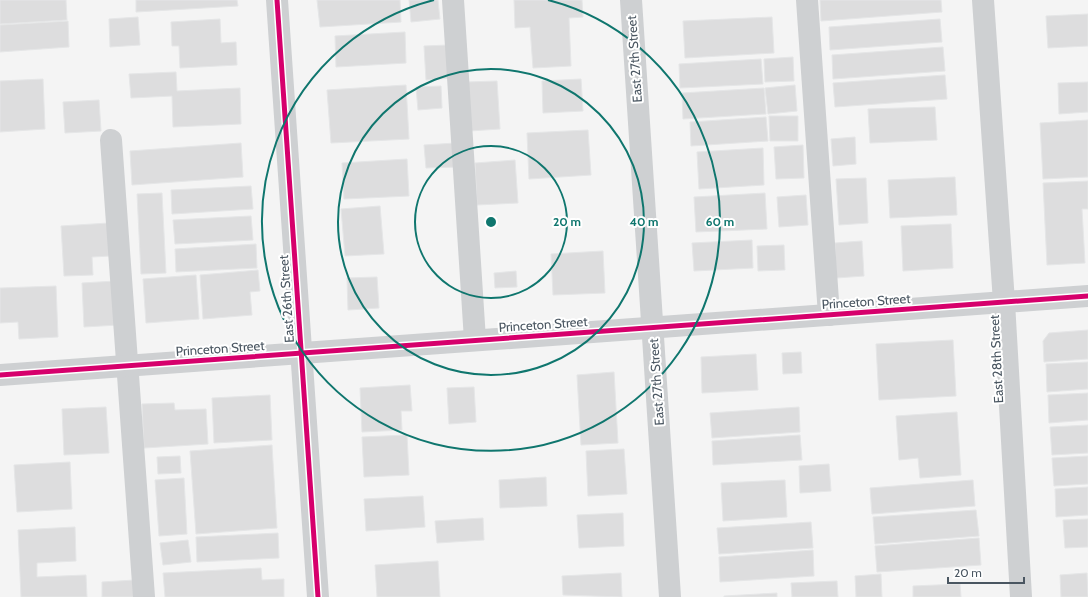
<svg xmlns="http://www.w3.org/2000/svg" width="1088" height="597" viewBox="0 0 1088 597" font-family="Cabin,sans-serif">
<rect width="100%" height="100%" fill="#f4f4f4"/>
<!-- building -->
<g fill="#ddddde" stroke="#e5e6e7">
<polygon points="0,0 66,0 67,20 0,24"/>
<polygon points="136,0 237,0 238,6 136,12"/>
<polygon points="317,0 400,0 401,22 320,27"/>
<polygon points="409,0 438,0 440,19 411,22"/>
<polygon points="514,0 582,0 583,17 569,18 571,66 533,68 530,27 515,28"/>
<polygon points="820,0 941,0 942,12 821,21"/>
<polygon points="1088,14 1088,46 1048,48 1046,16"/>
<polygon points="138,17 140,45 110,47 109,19"/>
<polygon points="772,17 774,53 685,58 683,21"/>
<polygon points="220,19 221,43 236,42 237,65 180,68 179,46 172,46 171,22"/>
<polygon points="940,19 942,42 830,50 829,27"/>
<polygon points="68,21 69,47 0,52 0,25"/>
<polygon points="405,32 406,63 336,67 335,36"/>
<polygon points="449,45 451,78 426,80 424,46"/>
<polygon points="943,47 945,71 833,79 832,55"/>
<polygon points="793,57 794,81 765,82 764,59"/>
<polygon points="761,59 763,84 680,88 679,64"/>
<polygon points="176,72 177,91 240,88 241,124 173,127 172,96 131,98 129,74"/>
<polygon points="945,75 947,99 835,107 833,83"/>
<polygon points="43,79 45,129 0,132 0,81"/>
<polygon points="581,79 583,111 543,113 542,81"/>
<polygon points="497,81 500,129 469,131 467,82"/>
<polygon points="1088,82 1088,112 1059,114 1058,83"/>
<polygon points="406,85 409,139 331,143 327,90"/>
<polygon points="795,85 797,111 768,114 765,88"/>
<polygon points="441,86 442,108 418,110 416,87"/>
<polygon points="764,88 766,114 683,119 682,93"/>
<polygon points="99,100 101,131 65,133 63,102"/>
<polygon points="935,107 937,140 870,143 868,109"/>
<polygon points="769,116 798,116 798,141 770,141"/>
<polygon points="766,117 768,141 691,146 690,122"/>
<polygon points="1088,120 1088,177 1043,179 1040,123"/>
<polygon points="588,130 591,175 529,179 527,133"/>
<polygon points="855,137 856,164 833,166 831,139"/>
<polygon points="241,143 243,177 132,185 130,151"/>
<polygon points="456,143 458,167 426,168 424,145"/>
<polygon points="803,145 804,178 776,179 774,147"/>
<polygon points="763,148 764,185 699,189 697,152"/>
<polygon points="407,159 409,196 344,199 342,163"/>
<polygon points="515,160 518,203 477,205 475,163"/>
<polygon points="955,177 957,215 890,218 888,180"/>
<polygon points="866,178 868,223 839,225 836,179"/>
<polygon points="1088,181 1088,209 1082,209 1085,263 1047,265 1043,183"/>
<polygon points="251,186 253,209 172,214 171,190"/>
<polygon points="162,193 166,273 141,274 137,194"/>
<polygon points="765,193 767,229 696,232 694,197"/>
<polygon points="806,195 808,225 779,227 777,197"/>
<polygon points="380,206 384,254 345,256 341,209"/>
<polygon points="251,216 253,240 175,244 173,220"/>
<polygon points="109,223 110,256 92,257 93,275 64,276 61,226"/>
<polygon points="951,224 953,268 903,271 901,226"/>
<polygon points="752,240 753,268 694,271 692,243"/>
<polygon points="862,241 864,276 836,278 835,243"/>
<polygon points="256,244 257,268 176,272 175,249"/>
<polygon points="784,245 785,270 758,271 757,246"/>
<polygon points="603,251 605,293 553,295 551,254"/>
<polygon points="258,270 260,291 250,292 252,315 203,319 200,275"/>
<polygon points="516,271 517,287 495,288 494,273"/>
<polygon points="196,275 199,319 146,323 143,279"/>
<polygon points="377,277 379,308 348,310 347,278"/>
<polygon points="116,281 118,325 84,327 82,283"/>
<polygon points="56,286 58,337 19,339 18,322 0,323 0,288"/>
<polygon points="1088,330 1088,359 1044,362 1043,341 1049,333"/>
<polygon points="953,340 956,396 879,400 876,344"/>
<polygon points="801,352 802,373 783,374 782,353"/>
<polygon points="756,354 758,390 702,393 701,357"/>
<polygon points="1088,362 1088,389 1047,392 1046,364"/>
<polygon points="614,372 618,443 581,445 577,375"/>
<polygon points="410,385 412,411 401,411 402,430 362,432 360,388"/>
<polygon points="474,387 476,422 449,424 447,388"/>
<polygon points="1088,393 1088,420 1049,423 1048,395"/>
<polygon points="270,395 272,440 214,443 212,398"/>
<polygon points="174,403 175,410 206,409 208,444 144,448 142,404"/>
<polygon points="106,407 109,453 64,455 62,409"/>
<polygon points="799,407 800,432 712,438 710,413"/>
<polygon points="957,412 961,475 920,478 918,458 899,460 896,416"/>
<polygon points="1088,425 1088,453 1052,455 1050,427"/>
<polygon points="407,435 409,475 364,477 362,437"/>
<polygon points="800,435 802,460 713,465 712,441"/>
<polygon points="272,445 277,528 196,534 190,451"/>
<polygon points="624,449 627,494 588,496 586,451"/>
<polygon points="180,456 181,473 158,474 157,457"/>
<polygon points="1088,456 1088,484 1054,486 1052,458"/>
<polygon points="70,462 72,509 17,512 14,465"/>
<polygon points="829,464 831,491 800,493 799,466"/>
<polygon points="546,477 547,506 500,508 499,480"/>
<polygon points="184,478 187,534 159,536 155,480"/>
<polygon points="785,480 787,517 723,521 721,483"/>
<polygon points="973,480 975,506 872,514 870,488"/>
<polygon points="1088,487 1088,515 1056,517 1055,489"/>
<polygon points="423,496 425,527 366,531 364,499"/>
<polygon points="976,510 979,536 875,544 873,517"/>
<polygon points="623,513 624,546 579,548 577,515"/>
<polygon points="483,518 484,540 437,543 435,521"/>
<polygon points="1088,519 1088,547 1065,548 1063,520"/>
<polygon points="811,522 813,548 719,554 717,528"/>
<polygon points="75,527 76,561 37,563 37,577 86,575 87,597 21,597 18,530"/>
<polygon points="278,533 279,558 197,562 196,537"/>
<polygon points="979,538 981,565 877,572 875,546"/>
<polygon points="188,540 191,562 163,565 160,543"/>
<polygon points="813,550 814,576 720,582 719,557"/>
<polygon points="438,561 440,597 377,597 375,565"/>
<polygon points="261,568 262,580 284,579 284,597 165,597 163,573"/>
<polygon points="621,573 622,597 563,595 562,576"/>
<polygon points="1087,573 1088,597 1061,597 1060,575"/>
<polygon points="881,574 882,597 856,597 855,576"/>
<polygon points="135,580 136,597 102,597 102,582"/>
<polygon points="837,581 838,597 792,597 791,583"/>
<polygon points="960,584 961,597 913,597 913,586"/>
<polygon points="777,593 777,597 724,597 724,596"/>
</g>
<g fill="none" stroke-linecap="round" stroke-linejoin="round">
<!-- minor -->
<g stroke="#ced0d2" stroke-width="22">
<polyline points="277,0 318,597"/>
<polyline points="453,0 475,340"/>
<polyline points="631,0 670,597"/>
<polyline points="807,0 829,315"/>
<polyline points="983,0 1004,302 1021,597"/>
<polyline points="111,140 144,597"/>
<polyline points="0,375 1088,296"/>
</g>
<!-- cycleway casing -->
<g stroke="#fff" stroke-width="8">
<g id="cycleway">
<polyline points="277,0 318,597"/>
<polyline points="0,375 1088,296"/>
</g>
</g>
<!-- cycleway -->
<use href="#cycleway" stroke="#d6006c" stroke-width="5"/>
</g>
<!-- distance rings -->
<g fill="none" stroke="#0f766e" stroke-width="2">
<circle cx="491" cy="222" r="76"/>
<circle cx="491" cy="222" r="153"/>
<path d="M548 0A229 229 0 1 1 434 0"/>
</g>
<g text-anchor="middle" stroke-width="4" stroke-linejoin="round" paint-order="stroke">
<!-- street labels -->
<g font-size="13" fill="#4a5661" stroke="#fff">
<text transform="translate(634 59) rotate(-94)" y="5">East 27th Street</text>
<text transform="translate(286 299) rotate(-94)" y="5">East 26th Street</text>
<text transform="translate(866 301) rotate(-4)" y="5">Princeton Street</text>
<text transform="translate(543 324) rotate(-4)" y="5">Princeton Street</text>
<text transform="translate(220 348) rotate(-4)" y="5">Princeton Street</text>
<text transform="translate(996 359) rotate(-93)" y="5">East 28th Street</text>
<text transform="translate(656 382) rotate(-94)" y="5">East 27th Street</text>
</g>
</g>
<circle cx="491" cy="222" r="6" fill="#0f766e" stroke="#fff" stroke-width="2"/>
<g font-size="12" text-anchor="middle" font-weight="bold" fill="#0f766e" stroke="#fff" stroke-width="4" stroke-linejoin="round" paint-order="stroke">
<text x="567" y="226">20 m</text>
<text x="644" y="226">40 m</text>
<text x="720" y="226">60 m</text>
</g>
<!-- scale -->
<path d="M948 577v6h76v-6" fill="none" stroke="#4a5661" stroke-width="2"/>
<text x="954" y="577" font-size="12" fill="#4a5661" stroke="#ffffff" stroke-width="3" paint-order="stroke">20 m</text>
</svg>
